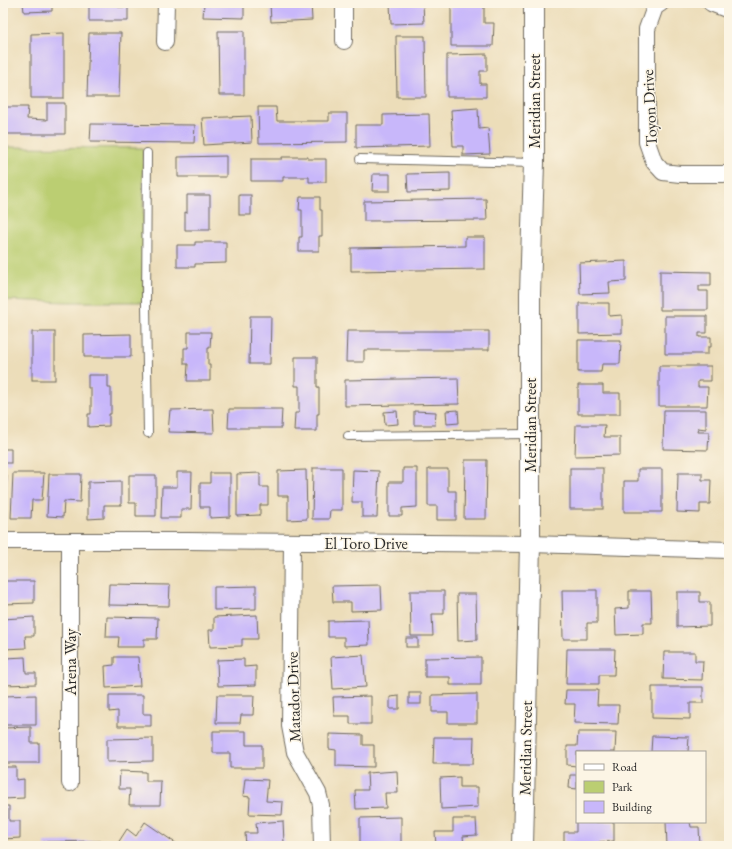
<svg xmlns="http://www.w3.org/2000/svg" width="732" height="849" viewBox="0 0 732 849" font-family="'EB Garamond',serif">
<rect width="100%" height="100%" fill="#fcf5e5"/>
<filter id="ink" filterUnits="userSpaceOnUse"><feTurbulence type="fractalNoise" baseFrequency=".025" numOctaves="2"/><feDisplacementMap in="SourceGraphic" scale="8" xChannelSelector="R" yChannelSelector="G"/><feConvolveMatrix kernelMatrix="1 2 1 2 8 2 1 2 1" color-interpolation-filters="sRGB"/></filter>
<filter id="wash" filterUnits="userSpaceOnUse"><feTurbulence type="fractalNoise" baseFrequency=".012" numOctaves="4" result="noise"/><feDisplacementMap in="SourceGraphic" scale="16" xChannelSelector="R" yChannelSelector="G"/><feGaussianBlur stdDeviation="0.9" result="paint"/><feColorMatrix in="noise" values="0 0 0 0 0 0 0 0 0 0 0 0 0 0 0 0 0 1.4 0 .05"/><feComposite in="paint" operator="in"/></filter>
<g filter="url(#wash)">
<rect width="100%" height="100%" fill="#ecddb9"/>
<!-- green -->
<polygon fill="#bbce72" stroke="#737c4e" points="3,147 143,148 144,302 69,302 3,300"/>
<g id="blocks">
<!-- building -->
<g fill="#c8b7fa">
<polygon points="23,3 52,3 52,11 24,12"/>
<polygon points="89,3 118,3 118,7 128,7 128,21 89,21"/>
<polygon points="204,3 244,3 244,18 203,17"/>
<polygon points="270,3 311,3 312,20 271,22"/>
<polygon points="390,3 423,3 424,23 391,24"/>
<polygon points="451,3 484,3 484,23 494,23 493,46 451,46"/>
<polygon points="218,31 244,31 244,95 219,95"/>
<polygon points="64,33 64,98 31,98 31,34"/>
<polygon points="89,33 121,33 119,97 87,97"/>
<polygon points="396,36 425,36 426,97 397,97"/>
<polygon points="487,54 487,71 480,71 480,84 486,84 486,97 447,97 447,55"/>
<polygon points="47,103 65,103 65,134 3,134 3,107 28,107 27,119 47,120"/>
<polygon points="258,107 276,107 277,121 329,121 329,113 347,113 347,142 259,143"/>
<polygon points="478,108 479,129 488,128 490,154 463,155 463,146 453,146 451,110"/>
<polygon points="429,114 430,146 356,148 356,125 383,125 383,115"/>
<polygon points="251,116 252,142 204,145 202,118"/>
<polygon points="91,124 195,125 194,143 90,142"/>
<polygon points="226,156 226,177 178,177 178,157"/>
<polygon points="282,157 308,157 308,159 326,159 326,182 309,182 309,177 283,177 283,181 251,181 251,159 282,159"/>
<polygon points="450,173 450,191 408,192 407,174"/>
<polygon points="373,174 390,174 390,191 372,191"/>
<polygon points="187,195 210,195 210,230 185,230 185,212 187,213"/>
<rect x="239" y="195" width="12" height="20"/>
<polygon points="300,197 320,197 320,210 322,210 322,236 319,236 319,251 299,251 299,237 302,237 302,210 299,210"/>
<polygon points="486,199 487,220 364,221 364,201"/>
<polygon points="465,237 485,237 485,269 351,271 351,248 465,246"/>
<polygon points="195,242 226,242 226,263 195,264 195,267 177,267 177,245 195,245"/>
<polygon points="626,261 626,281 609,282 610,293 580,294 579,263"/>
<polygon points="660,271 711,272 711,286 699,286 699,291 708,291 708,310 660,310"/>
<polygon points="579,303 609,303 609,316 622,315 622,333 579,334"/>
<polygon points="250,316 271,316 270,364 249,364"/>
<polygon points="665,316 707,316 707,333 699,333 699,337 711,337 711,347 708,347 708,354 665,354"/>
<polygon points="347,331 489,331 489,350 364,350 364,362 346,362"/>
<rect x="32" y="332" width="23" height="48"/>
<polygon points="188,332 211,332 210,348 208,348 208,365 210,365 210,381 187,381 188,364 184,364 184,348 188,348"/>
<polygon points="131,334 131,357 84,357 84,335"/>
<polygon points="578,340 621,340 620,364 602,364 601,372 578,372"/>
<polygon points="295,357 317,357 317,387 319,387 319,414 317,414 317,431 294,431 295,413 299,413 299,386 295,386"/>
<polygon points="659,366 711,366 711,381 698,381 698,387 708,387 707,406 659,406"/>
<polygon points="88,375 108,375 108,388 111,388 111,414 109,414 109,426 88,427 88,414 91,414 91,388 88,388"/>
<polygon points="458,378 459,404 345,406 345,380"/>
<polygon points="578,385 603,385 603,393 620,393 620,414 578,414"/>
<polygon points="213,409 214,433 168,432 170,410"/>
<polygon points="229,409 282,409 281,428 228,428"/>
<polygon points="458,410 459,423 447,424 446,411"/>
<polygon points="664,410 706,410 706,429 698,428 697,432 709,432 708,450 663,449"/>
<polygon points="397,411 398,424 385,425 384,412"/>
<polygon points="414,411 436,412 435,425 414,425"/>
<polygon points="576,425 605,425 604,437 620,437 620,455 575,456"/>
<rect x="3" y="449" width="8" height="14"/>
<polygon points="465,460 487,460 486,519 464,519"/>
<polygon points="313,468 342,468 342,510 330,510 329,519 312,519"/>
<polygon points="403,468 417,468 417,507 402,508 402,516 389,516 389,482 403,482"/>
<rect x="570" y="468" width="33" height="41"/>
<polygon points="428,469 448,469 448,491 456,491 456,520 437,520 437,506 428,506"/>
<polygon points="638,469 662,469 662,512 624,512 624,481 638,481"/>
<polygon points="306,470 307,519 288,520 288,496 278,496 278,471"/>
<polygon points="353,470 379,471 377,517 362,517 362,502 352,502"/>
<polygon points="177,472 192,472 191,509 181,509 181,518 161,518 162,487 177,487"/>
<polygon points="13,473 44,473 42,500 32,500 31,518 11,518"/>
<polygon points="210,473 230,473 230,517 210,518 210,507 200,507 200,483 210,483"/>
<polygon points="260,473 260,487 268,487 268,505 260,505 260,515 237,516 237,474"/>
<polygon points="678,473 702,473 702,480 711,480 710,504 700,504 700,513 677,512"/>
<polygon points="49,474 81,474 80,502 64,501 63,517 47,516"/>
<polygon points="129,475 156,475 156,516 136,516 136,503 129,503"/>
<polygon points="3,476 7,476 4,516 3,516"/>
<polygon points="121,481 121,505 104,505 104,518 88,519 88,482"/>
<polygon points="3,581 34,581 34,603 3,604"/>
<polygon points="109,584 170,585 169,606 108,605"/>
<polygon points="381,585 382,610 351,611 351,602 333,602 332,586"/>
<polygon points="256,586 256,609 214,610 214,587"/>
<polygon points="562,590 597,590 597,623 587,623 587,639 563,639"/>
<polygon points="410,591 444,591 444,614 432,614 433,636 411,636"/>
<polygon points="629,591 651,591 652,623 643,623 643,634 616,635 615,609 629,608"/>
<polygon points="677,592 700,592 700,602 710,602 710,626 677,627"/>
<polygon points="457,594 476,594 477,640 458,641"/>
<polygon points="257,615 258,639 242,639 242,646 210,647 209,630 214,630 214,617"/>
<polygon points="34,617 34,636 25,636 26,648 4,649 3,619"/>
<polygon points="107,617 158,618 157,639 144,639 144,647 118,647 119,637 106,637"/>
<polygon points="368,620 369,645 344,646 344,637 328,637 328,621"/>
<rect x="406" y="638" width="12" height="9"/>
<polygon points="567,649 615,649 614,675 599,675 599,684 566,684"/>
<polygon points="664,652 695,652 695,661 703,661 702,680 663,679"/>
<polygon points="363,655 366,687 333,689 331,657"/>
<polygon points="25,657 26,673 36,673 36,684 3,685 3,669 6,669 6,658"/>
<polygon points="114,657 138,657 140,686 106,688 105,666 114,665"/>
<polygon points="481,657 481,685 450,685 450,677 425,677 425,658"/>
<polygon points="244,659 244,667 256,666 256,685 218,686 217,660"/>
<polygon points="652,687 703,687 703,703 690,703 690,719 652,718"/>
<polygon points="566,690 598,690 597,705 619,705 618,724 574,723 575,704 565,704"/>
<rect x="409" y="693" width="12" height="11"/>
<polygon points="477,694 477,723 448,723 448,712 432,712 432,695"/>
<polygon points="36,695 36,725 3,725 3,696"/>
<polygon points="109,695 143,695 143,714 151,714 151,726 118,726 118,711 109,712"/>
<polygon points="217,695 254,695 253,715 241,715 240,723 216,723"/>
<polygon points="371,696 371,724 350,724 350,716 334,716 333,697"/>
<polygon points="399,696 399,709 390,709 390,697"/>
<polygon points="31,727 31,743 39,743 39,763 3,763 3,728"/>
<polygon points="213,731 246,731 246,745 262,745 262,768 230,768 230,753 213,753"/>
<polygon points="578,732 616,732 615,752 577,752 577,766 567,765 567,746 577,746"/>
<polygon points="329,734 363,735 363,745 374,745 374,767 336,766 336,750 329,749"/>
<polygon points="652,736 689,737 688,752 651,752"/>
<polygon points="434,737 474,737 473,764 433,764"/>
<polygon points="153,738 153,761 107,762 107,739"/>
<polygon points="3,767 16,767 16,780 24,779 24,798 3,799"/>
<polygon points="120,771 146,772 146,781 161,781 160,805 129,805 130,789 119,789"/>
<polygon points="397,771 398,793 385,793 386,808 356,809 355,790 368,790 367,773"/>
<polygon points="570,775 577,775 577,789 569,788"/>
<polygon points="460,777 460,787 478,787 478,807 441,809 440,778"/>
<polygon points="245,779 268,780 266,801 283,802 282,815 249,814 250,797 243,796"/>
<polygon points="3,806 9,806 9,821 20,821 20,838 3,839"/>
<polygon points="401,817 401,846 360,846 360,818"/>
<polygon points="453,819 476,819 477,835 463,836 464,846 436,846 435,832 453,832"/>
<polygon points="283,821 284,843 275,843 275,846 246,846 245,833 257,833 256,823"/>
<polygon points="145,822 177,844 176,846 116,846 127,829 136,836"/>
<polygon points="576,822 614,822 614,841 599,842 599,846 564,846 564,832 576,832"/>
<polygon points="666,822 690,822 691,827 699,827 700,846 667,846"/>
<polygon points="101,841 101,846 44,846 44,842"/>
</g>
</g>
</g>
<g filter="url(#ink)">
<use href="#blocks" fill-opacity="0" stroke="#6f695d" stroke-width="1"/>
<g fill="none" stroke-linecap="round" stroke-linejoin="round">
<!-- service casing -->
<g stroke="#6f695d" stroke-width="10">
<g id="service">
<polyline points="147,153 146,305 148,433"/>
<polyline points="360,159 534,163"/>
<polyline points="348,436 530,434"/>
</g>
</g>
<!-- minor casing -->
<g stroke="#6f695d" stroke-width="18">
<g id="minor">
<polyline points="661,3 655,7 647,29 647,142 654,162 663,172 680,174 729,174"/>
<polyline points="711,3 729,10"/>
<polyline points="344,41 344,3"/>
<polyline points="165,42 166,3"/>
<polyline points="3,541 187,541 530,544 729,550"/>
<polyline points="292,542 290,726 295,752 318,793 321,805 322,846"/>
<polyline points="70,783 70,542"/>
</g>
</g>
<!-- tertiary casing -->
<g stroke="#6f695d" stroke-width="22">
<polyline id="tertiary" points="523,846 530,544 530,294 534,163 534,3"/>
</g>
<!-- service -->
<use href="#service" stroke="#fff" stroke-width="8"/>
<!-- minor -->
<use href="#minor" stroke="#fff" stroke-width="16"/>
<!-- tertiary -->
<use href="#tertiary" stroke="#fff" stroke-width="20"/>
</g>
</g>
<g text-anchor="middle" stroke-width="3" stroke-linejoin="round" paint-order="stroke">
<!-- street labels -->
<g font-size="16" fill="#2b2b2b" stroke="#fcf5e5">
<text transform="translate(534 101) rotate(-90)" y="6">Meridian Street</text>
<text transform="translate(649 108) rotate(-93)" y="6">Toyon Drive</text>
<text transform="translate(530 425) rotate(-90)" y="6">Meridian Street</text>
<text x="366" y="549">El Toro Drive</text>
<text transform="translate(70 662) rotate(-90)" y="6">Arena Way</text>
<text transform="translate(293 697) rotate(-92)" y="6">Matador Drive</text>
<text transform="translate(525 748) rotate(-89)" y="6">Meridian Street</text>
</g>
</g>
<!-- margin -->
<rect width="732" height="849" fill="none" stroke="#fcf5e5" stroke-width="16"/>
<!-- legend -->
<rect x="576" y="751" width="130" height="72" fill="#fcf5e5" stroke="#a8a49b"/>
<rect x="584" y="764" width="20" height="6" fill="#ffffff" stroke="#a8a49b"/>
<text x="612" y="771" font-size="12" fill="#2b2b2b">Road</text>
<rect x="584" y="781" width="20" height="12" fill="#bbce72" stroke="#a8a49b"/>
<text x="612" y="791" font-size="12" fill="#2b2b2b">Park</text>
<rect x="584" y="801" width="20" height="12" fill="#c8b7fa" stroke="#a8a49b"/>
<text x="612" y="811" font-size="12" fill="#2b2b2b">Building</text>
</svg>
